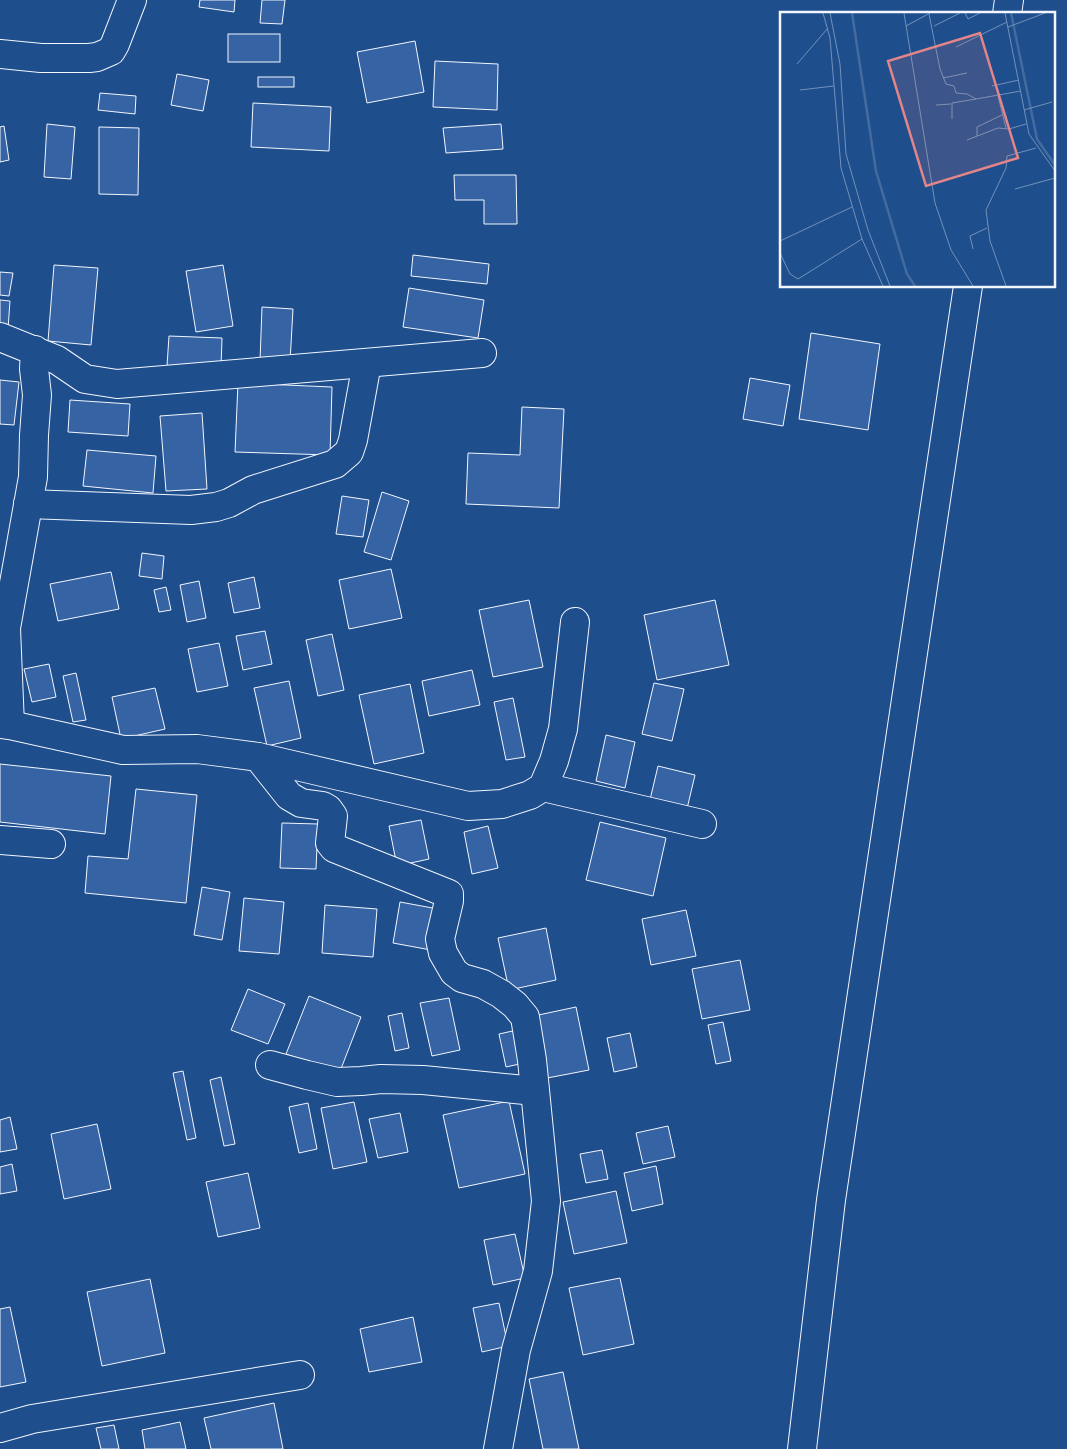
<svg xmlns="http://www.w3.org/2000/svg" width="1067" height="1449" viewBox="0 0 1067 1449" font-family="'Libre Baskerville',serif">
<rect width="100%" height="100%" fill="#1f4e8c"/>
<!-- building -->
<g fill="#3563a3" stroke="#f2f6ff">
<polygon points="200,0 235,0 234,12 199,7"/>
<polygon points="262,0 285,0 282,24 260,23"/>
<rect x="228" y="34" width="52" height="28"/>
<polygon points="415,41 424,92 367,103 357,52"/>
<polygon points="435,61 498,64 497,110 433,107"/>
<polygon points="177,74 209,80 203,111 171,105"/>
<rect x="258" y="77" width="36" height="10"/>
<polygon points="100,93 136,96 135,114 98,110"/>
<polygon points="253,103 331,107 329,151 251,147"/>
<polygon points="47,124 75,127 71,179 44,177"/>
<polygon points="501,124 503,149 446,153 443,128"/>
<polygon points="4,126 9,160 0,162 0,127"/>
<polygon points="99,127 139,128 138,195 99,194"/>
<polygon points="454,175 516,175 517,224 484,224 484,200 455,200"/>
<polygon points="413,255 489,264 487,284 411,276"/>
<polygon points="54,265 98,268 91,345 48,341"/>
<polygon points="223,265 233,326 196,332 186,271"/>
<polygon points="0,272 13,273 9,296 0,295"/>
<polygon points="409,288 484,300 478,338 403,327"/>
<polygon points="0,300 10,301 8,329 0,328"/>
<polygon points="262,307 293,309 290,362 260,361"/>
<polygon points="811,333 880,344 868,430 799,419"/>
<polygon points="169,336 222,338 221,368 167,366"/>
<polygon points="750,378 790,385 783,426 743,419"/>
<polygon points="0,380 19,382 14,425 0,424"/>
<polygon points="238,383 332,387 330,455 235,452"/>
<polygon points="70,400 130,404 128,436 68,432"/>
<polygon points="522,407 564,409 559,508 466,504 468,453 520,455"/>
<polygon points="202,413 207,489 166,491 160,416"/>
<polygon points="87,450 156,456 153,493 83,486"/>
<polygon points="382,492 409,501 391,560 364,552"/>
<polygon points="342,496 369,500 363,537 336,534"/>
<polygon points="142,553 164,556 162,579 139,576"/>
<polygon points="391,569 402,618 349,629 339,580"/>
<polygon points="111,572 119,609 58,621 50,584"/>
<polygon points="254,577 260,608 234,613 228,583"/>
<polygon points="199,581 206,618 187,622 180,585"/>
<polygon points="166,587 171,610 159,612 154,590"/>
<polygon points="529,600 543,667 493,677 479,610"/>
<polygon points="715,600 729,665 657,680 644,615"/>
<polygon points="265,631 272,664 243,670 236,636"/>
<polygon points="332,634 344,690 318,696 306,640"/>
<polygon points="219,643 228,686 197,692 188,649"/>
<polygon points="49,664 56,697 32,702 24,669"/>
<polygon points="472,670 480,705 429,716 422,681"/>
<polygon points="76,673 86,720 73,722 63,676"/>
<polygon points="289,681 301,738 267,746 254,688"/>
<polygon points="654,683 684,689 672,741 642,734"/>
<polygon points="410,684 424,753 374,764 359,695"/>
<polygon points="155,688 165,729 121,739 112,697"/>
<polygon points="513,698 525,757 506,760 494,702"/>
<polygon points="606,735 635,742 625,788 596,781"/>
<polygon points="0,764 111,776 105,834 0,822"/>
<polygon points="658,766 695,775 686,813 649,804"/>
<polygon points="136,789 197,795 186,903 85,893 88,856 128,859"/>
<polygon points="421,820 429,859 397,866 389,826"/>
<polygon points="600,822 666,838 653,896 586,880"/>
<polygon points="282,823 318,824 316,869 280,868"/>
<polygon points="488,826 498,868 472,874 464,832"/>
<polygon points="202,887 230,892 222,940 194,935"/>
<polygon points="244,898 284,902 279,954 239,951"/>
<polygon points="400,902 438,909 431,950 393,943"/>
<polygon points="325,905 377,909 373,957 322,953"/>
<polygon points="686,910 696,956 651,965 642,919"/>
<polygon points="546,928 556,980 509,990 498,938"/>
<polygon points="740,960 750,1010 702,1019 692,969"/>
<polygon points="248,989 285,1004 268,1044 231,1030"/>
<polygon points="309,996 361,1017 339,1074 286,1054"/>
<polygon points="449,998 460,1050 432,1056 420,1003"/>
<polygon points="576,1007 589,1070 542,1079 529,1017"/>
<polygon points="402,1013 409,1048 395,1051 388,1016"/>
<polygon points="723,1022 731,1061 716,1064 708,1025"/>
<polygon points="517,1030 524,1063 506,1067 499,1034"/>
<polygon points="630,1033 637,1067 614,1072 607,1038"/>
<polygon points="183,1071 196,1138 187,1140 173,1073"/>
<polygon points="221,1077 235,1144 224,1146 210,1080"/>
<polygon points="509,1101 525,1174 459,1188 443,1115"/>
<polygon points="354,1102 367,1162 333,1169 321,1108"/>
<polygon points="308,1103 317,1149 299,1153 289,1107"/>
<polygon points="400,1113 408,1152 378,1158 369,1119"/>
<polygon points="10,1117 17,1149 0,1152 0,1120"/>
<polygon points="97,1124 111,1189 64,1199 51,1134"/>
<polygon points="668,1126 675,1157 643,1164 636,1133"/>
<polygon points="602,1150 608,1179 586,1183 580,1154"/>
<polygon points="12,1164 17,1191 0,1194 0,1167"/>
<polygon points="656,1166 663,1204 632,1211 624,1173"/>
<polygon points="248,1173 260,1228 218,1237 206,1182"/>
<polygon points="616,1191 627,1243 574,1254 563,1202"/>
<polygon points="515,1234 525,1278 493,1285 484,1240"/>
<polygon points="620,1278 634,1344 583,1355 569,1288"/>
<polygon points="150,1279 165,1353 102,1366 87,1292"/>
<polygon points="499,1303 508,1346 482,1352 473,1308"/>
<polygon points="10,1307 26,1382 0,1387 0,1309"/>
<polygon points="413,1317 422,1362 369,1372 360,1329"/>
<polygon points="563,1372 579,1449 543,1449 529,1379"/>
<polygon points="274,1403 283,1449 211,1449 204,1418"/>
<polygon points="180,1422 186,1449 145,1449 142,1430"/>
<polygon points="114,1425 119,1449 101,1449 96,1428"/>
</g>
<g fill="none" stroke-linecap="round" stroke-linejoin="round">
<!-- minor casing -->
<g stroke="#f2f6ff" stroke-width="30">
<g id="minor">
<polyline points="1007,14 1009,0"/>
<polyline points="0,54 41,58 89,58 97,57 111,51 115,44 132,0"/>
<polyline points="0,337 57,360 85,379 117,384 482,353"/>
<polyline points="28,504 191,510 216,507 229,503 253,490 335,464 349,452 353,440 367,363"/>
<polyline points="0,724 10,725 123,750 197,749 258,757 289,796 301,803 323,806 328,809 333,816 330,843 334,848 449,894 449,901 440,939 443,953 454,972 462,978 483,984 501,994 515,1005 525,1017 532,1060 546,1201 538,1271 516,1350 498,1449"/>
<polyline points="10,725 6,628 33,477 34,435 37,395 34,369 35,350"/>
<polyline points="258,757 468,806 502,804 530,795 543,787 554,761 563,729 575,622"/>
<polyline points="543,787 702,824"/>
<polyline points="0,840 51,844"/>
<polyline points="270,1065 307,1075 337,1082 361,1081 381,1079 423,1080 535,1091"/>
<polyline points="0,1428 32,1419 300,1375"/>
<polyline points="802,1449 831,1200 968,286"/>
</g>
</g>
<!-- minor -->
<use href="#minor" stroke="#1f4e8c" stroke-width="28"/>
</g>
<!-- overview -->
<g transform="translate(780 12)">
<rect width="275" height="275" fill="#1f4e8c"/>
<path fill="none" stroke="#446ba0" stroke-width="2.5" d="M 72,1 L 96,159 L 127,262 L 135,274M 231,1 L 257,127 L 275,153"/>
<path fill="none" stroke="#7391ba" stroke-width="1" d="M 43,1 L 50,26 L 61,156 L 82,227 L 103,274M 50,1 L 60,52 L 66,142 L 88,218 L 110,274M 124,1 L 155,191 L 171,238 L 193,274M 185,1 L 188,7 L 200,1M 225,1 L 249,122 L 275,159M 149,2 L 160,57 L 166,72 L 174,74 L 176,81 L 187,82 L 196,87 L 241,79M 126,14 L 150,1M 154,14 L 180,1M 228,15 L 265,1M 176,35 L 227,10M 17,52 L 48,16M 163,66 L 187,61M 212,74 L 239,68M 20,78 L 54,74M 218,84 L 226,116M 156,93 L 171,92M 244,98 L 272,90M 172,107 L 172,91 L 196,87M 197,124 L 197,115 L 222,103M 187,128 L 218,116 L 229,117 L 246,112M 235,177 L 275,166M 0,229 L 72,195M 193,237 L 190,224 L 207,216M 0,241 L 10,262 L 18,267 L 82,227M 226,274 L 210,229 L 206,198 L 226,156 L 227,144 L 256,136"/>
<path fill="#e38589" fill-opacity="0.15" stroke="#e38589" stroke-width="2.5" d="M 200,21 L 238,146 L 146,174 L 108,49 Z"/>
<rect width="275" height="275" fill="none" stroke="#f2f6ff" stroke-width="2.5"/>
</g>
</svg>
